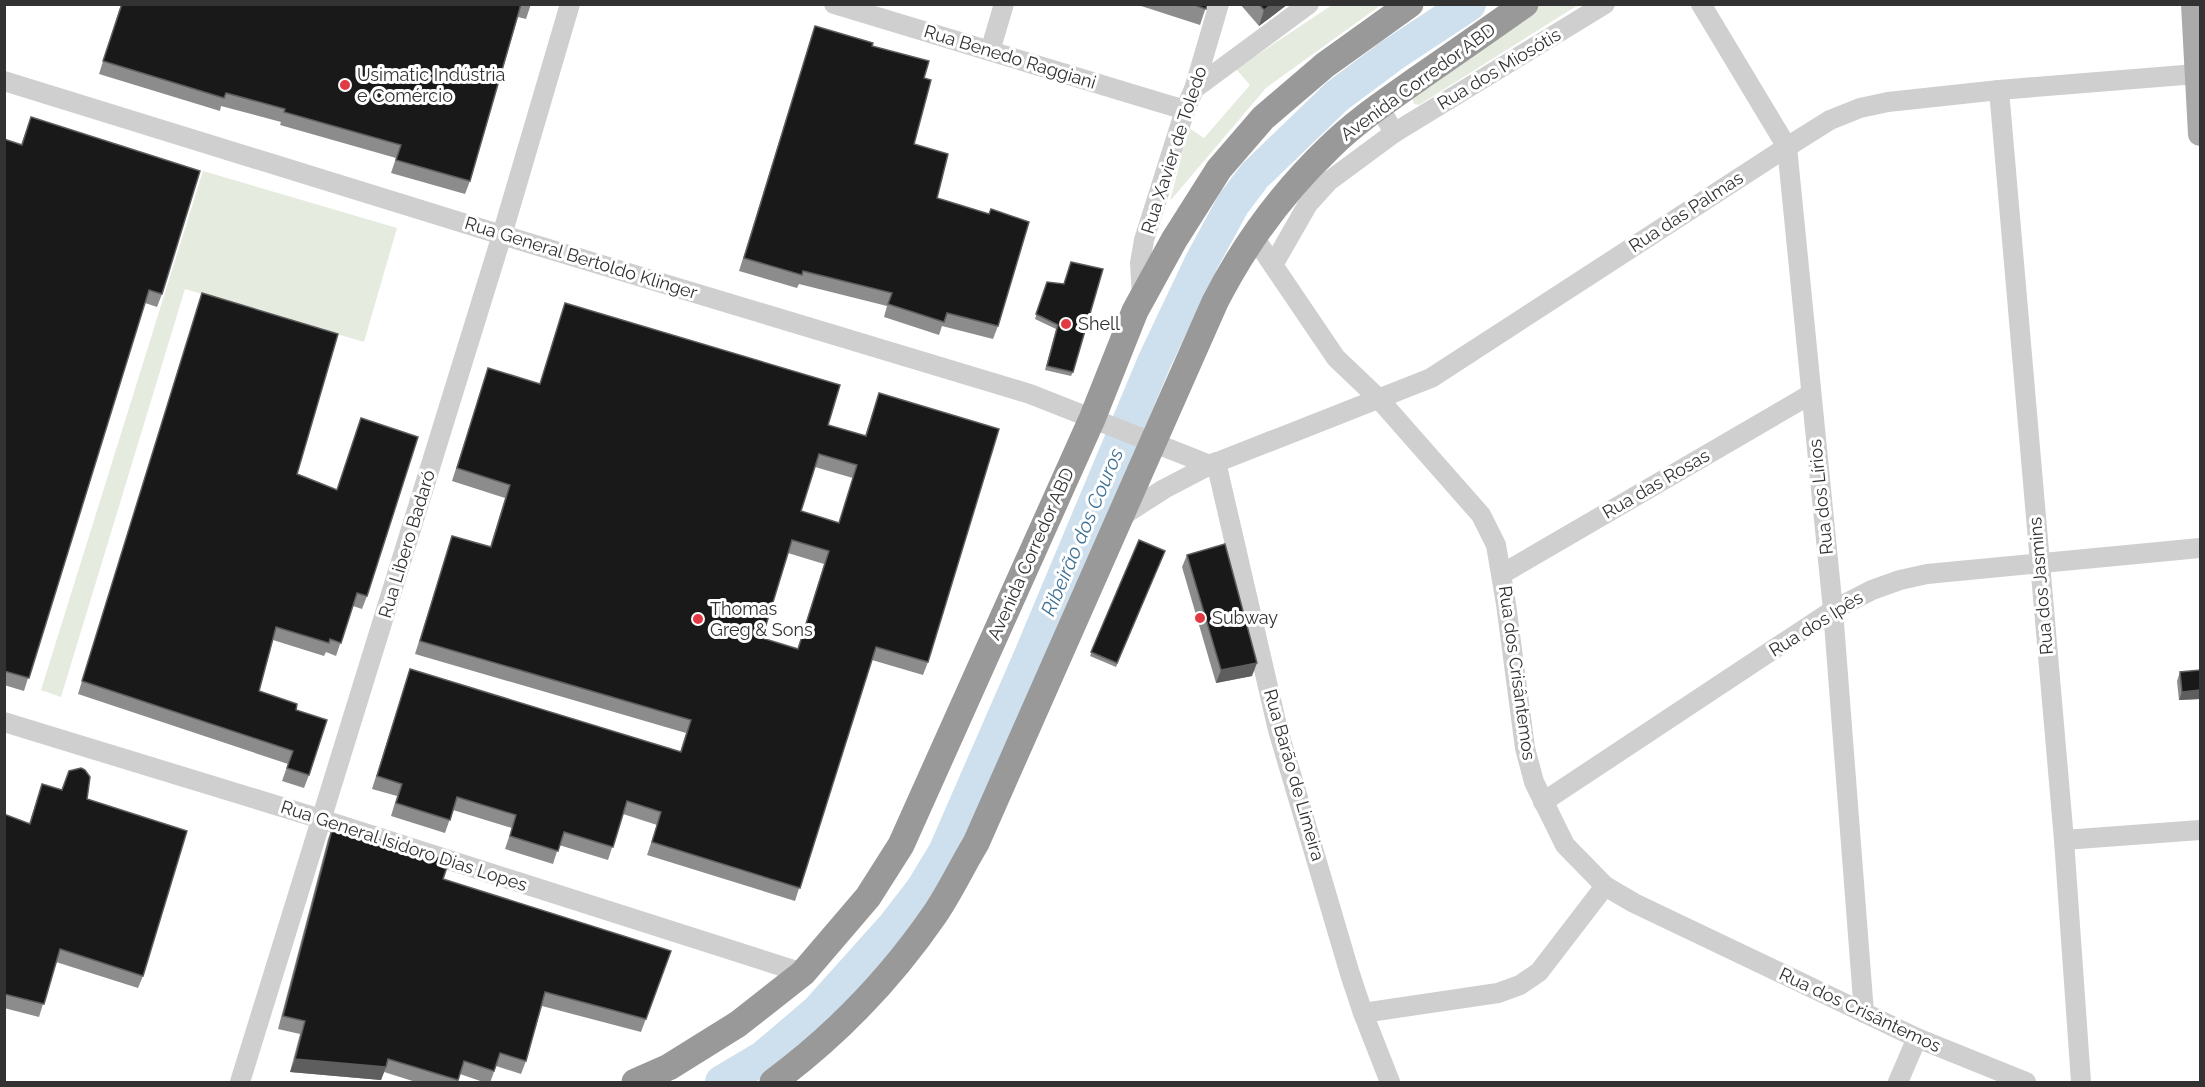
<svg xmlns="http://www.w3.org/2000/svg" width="2205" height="1087" viewBox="0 0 2205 1087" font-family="Raleway,sans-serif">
<rect width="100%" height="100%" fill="#fff"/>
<!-- green -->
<g fill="#e5ebde">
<polygon points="1332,5 1381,5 1266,88 1170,201 1189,128 1204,138 1250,85 1236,69"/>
<polygon points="1538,5 1578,5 1419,105 1414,104 1412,98"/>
<polygon points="203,171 397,228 364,342 185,289 61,697 41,690"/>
</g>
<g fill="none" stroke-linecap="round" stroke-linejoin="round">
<!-- river -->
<polyline stroke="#cee0ed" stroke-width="34" points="722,1082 764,1057 817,1012 895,925 922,890 945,852 1028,662 1155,360 1202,261 1233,204 1255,175 1337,96 1392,55 1469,4"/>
<!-- minor -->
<g stroke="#cfcfcf" stroke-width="20">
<polyline points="834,4 1185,110"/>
<polyline points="1701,4 1787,147 1833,610 1864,1013"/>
<polyline points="990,51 1004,4"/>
<polyline points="4,81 502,235 1030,394 1210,465"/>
<polyline points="1194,89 1309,4"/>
<polyline points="1999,90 2064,840 2081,1082"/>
<polyline points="1379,106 1394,133 1605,4"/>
<polyline points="1254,237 1336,358 1378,398 1481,515 1496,545 1506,604 1525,748 1534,782 1565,845 1605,886 1634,903 1917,1038 2026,1082"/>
<polyline points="1273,265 1308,204 1329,181 1394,133"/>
<polyline points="1142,298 1140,263 1144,240 1185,110 1194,89 1219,4"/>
<polyline points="1216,462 1278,730 1350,974 1363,1013 1390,1082"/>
<polyline points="1119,518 1164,489 1210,465 1431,378 1787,147 1830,120 1860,108 1888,102 1999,90 2196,74"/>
<polyline points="1502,574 1811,394"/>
<polyline points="4,722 321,819 803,973"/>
<polyline points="1543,802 1833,610 1872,590 1900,580 1927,574 2200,548"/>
<polyline points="2064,840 2200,830"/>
<polyline points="1363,1013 1498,993 1520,985 1539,972 1605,886"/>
<polyline points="240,1082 502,235 570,4"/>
<polyline points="1898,1082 1917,1038"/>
</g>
<!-- major -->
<polyline stroke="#aaa" stroke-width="24" points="2193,4 2200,134"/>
<!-- highway -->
<g stroke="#999" stroke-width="27">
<polyline points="635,1082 669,1067 738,1024 803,973 868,897 901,845 1092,419 1135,311 1174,240 1219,169 1263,118 1325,65 1410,4"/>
<path d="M 773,1082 C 835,1036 891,978 935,914 C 950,892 962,866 976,843 L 1215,302 C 1244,245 1283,192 1329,148 C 1356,121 1388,100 1419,78 C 1455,53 1490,29 1525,4"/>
</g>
</g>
<!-- wall -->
<g fill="#8c8c8c" fill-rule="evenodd">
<polygon points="121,4 531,4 526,19 518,17 470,181 465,194 391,173 396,158 280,125 281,122 221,106 220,111 99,74"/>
<polygon points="1135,4 1207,4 1200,25"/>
<polygon points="1240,4 1288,4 1259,26"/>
<polygon points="815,26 872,46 924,78 914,144 937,198 998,326 993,339 942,326 939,335 884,317 887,306 799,284 797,288 739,271"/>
<polygon points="31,117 162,294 157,307 145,303 24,691 4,685 4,139 21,145"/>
<polygon points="1047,282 1073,372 1071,376 1045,370 1056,329 1035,319"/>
<polygon points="202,293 297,474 367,596 362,609 353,606 336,656 326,652 324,656 273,640 259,691 296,710 309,775 304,788 282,781 288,764 78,694"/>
<path d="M 565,303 L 828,425 L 865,436 L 879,393 L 928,662 L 923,675 L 872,660 L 795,901 L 647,855 L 657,825 L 623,814 L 608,860 L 559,845 L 553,864 L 505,849 L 512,828 L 453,810 L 445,833 L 391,816 L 397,796 L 372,789 L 410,669 L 680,752 L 686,733 L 415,654 L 452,536 L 490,547 L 505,498 L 452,481 L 488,368 L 540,384 ZM 815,467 L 853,478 L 839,523 L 801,511 ZM 788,553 L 824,564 L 798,649 L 762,638 Z"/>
<polygon points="1139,540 1165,551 1116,667 1090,656"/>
<polygon points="1187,555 1252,676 1216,683 1182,567"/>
<polygon points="2200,670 2200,699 2179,700 2177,681 2180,672"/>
<polygon points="42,784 87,799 143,976 138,988 56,962 39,1017 4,1008 4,814 29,824"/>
<polygon points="333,826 443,879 671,951 641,1032 542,1006 526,1061 521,1074 496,1066 490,1083 486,1083 460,1074 457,1083 419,1083 384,1072 381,1080 290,1072 300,1034 278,1029 328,839"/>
</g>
<!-- shaded-wall -->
<g fill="#5e5e5e">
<polygon points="1272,4 1288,4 1259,26 1264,10"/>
<polygon points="1257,663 1252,676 1216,683 1221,670"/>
<polygon points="2200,690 2200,699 2179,700 2182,692"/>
<polygon points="295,1059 386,1067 381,1080 290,1072"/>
</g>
<!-- building -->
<g fill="#191919" stroke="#5e5e5e" stroke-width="1.5" fill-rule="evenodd">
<polygon points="122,4 521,4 470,181 396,160 401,145 284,112 285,109 226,93 224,98 103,61"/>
<polygon points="1192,4 1207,4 1206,9"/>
<polygon points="1259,4 1272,4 1264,10"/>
<polygon points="815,26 873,43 872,46 929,61 924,78 931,80 914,144 948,154 937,198 989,214 991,209 1029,222 998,326 947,313 944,322 888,304 892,293 803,271 802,275 744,258"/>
<polygon points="31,117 200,171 162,294 149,290 29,678 4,671 4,139 22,145"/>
<polygon points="1071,262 1103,269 1073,372 1047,366 1058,325 1036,314 1047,282 1064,284"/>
<polygon points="202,293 338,334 297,474 337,490 361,418 418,437 367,596 357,593 341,643 330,639 329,643 276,627 259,691 297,704 296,710 327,720 309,775 287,768 293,751 82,681"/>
<path d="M 565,303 L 840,385 L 828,425 L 866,436 L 879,393 L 999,429 L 928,662 L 876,647 L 800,888 L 652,842 L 661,812 L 627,801 L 613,847 L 564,832 L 558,851 L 510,836 L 516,815 L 457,797 L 450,820 L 396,803 L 402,784 L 377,776 L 410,669 L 681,752 L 691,720 L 420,641 L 452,536 L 491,547 L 510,485 L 457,468 L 488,368 L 540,384 ZM 819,454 L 857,465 L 839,523 L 801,511 ZM 792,540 L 829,551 L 798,649 L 762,638 Z"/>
<polygon points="1139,540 1165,551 1117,663 1091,652"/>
<polygon points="1225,544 1257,663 1221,670 1187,555"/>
<polygon points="2200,670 2200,690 2182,692 2180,672"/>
<polygon points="81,768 85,770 90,777 87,799 187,831 143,976 60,949 44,1004 4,994 4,814 30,824 42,784 62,790 69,771"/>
<polygon points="333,826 449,861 443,879 671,951 646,1019 545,992 526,1061 500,1053 494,1071 464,1061 458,1080 388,1059 386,1067 295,1059 305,1021 283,1016"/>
</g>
<!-- markers -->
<g fill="#e23a45" stroke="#fff" stroke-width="2">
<circle cx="345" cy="85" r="6"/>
<circle cx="1066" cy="324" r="6"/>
<circle cx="1200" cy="618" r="6"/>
<circle cx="698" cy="619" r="6"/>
</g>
<g text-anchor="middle" stroke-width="6" stroke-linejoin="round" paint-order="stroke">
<!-- street labels -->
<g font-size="18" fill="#323232" stroke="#fff">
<text transform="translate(1010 57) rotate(17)" y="6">Rua Benedo Raggiani</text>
<text transform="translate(1499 69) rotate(-31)" y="6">Rua dos Miosótis</text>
<text transform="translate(1418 82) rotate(-36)" y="6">Avenida Corredor ABD</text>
<text transform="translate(1174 150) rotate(-72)" y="6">Rua Xavier de Toledo</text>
<text transform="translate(1686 212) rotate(-33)" y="6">Rua das Palmas</text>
<text transform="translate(581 258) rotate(17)" y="6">Rua General Bertoldo Klinger</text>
<text transform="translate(1656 484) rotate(-30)" y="6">Rua das Rosas</text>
<text transform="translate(1821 497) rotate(-96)" y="6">Rua dos Lírios</text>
<text transform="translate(407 544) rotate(-73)" y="6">Rua Libero Badaró</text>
<text transform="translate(1031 554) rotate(-66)" y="6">Avenida Corredor ABD</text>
<text transform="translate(2041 586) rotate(-95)" y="6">Rua dos Jasmins</text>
<text transform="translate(1816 624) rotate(-32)" y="6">Rua dos Ipês</text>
<text transform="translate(1517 673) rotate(82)" y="6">Rua dos Crisântemos</text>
<text transform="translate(1294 775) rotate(74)" y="6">Rua Barão de Limeira</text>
<text transform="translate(404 846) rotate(18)" y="6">Rua General Isidoro Dias Lopes</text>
<text transform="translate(1860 1010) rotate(25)" y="6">Rua dos Crisântemos</text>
</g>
<!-- poi labels -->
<g font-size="18" fill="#323232" stroke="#fff" text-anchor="start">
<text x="357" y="81">Usimatic Indústria<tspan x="357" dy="21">e Comércio</tspan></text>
<text x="1078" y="330">Shell</text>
<text x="710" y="615">Thomas<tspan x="710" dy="21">Greg &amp; Sons</tspan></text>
<text x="1212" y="624">Subway</text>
</g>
<!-- water labels -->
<g font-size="20" font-style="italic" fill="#407294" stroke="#fff">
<text transform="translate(1082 532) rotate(-67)" y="7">Ribeirão dos Couros</text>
</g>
</g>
<!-- border -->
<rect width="2205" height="1087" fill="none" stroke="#323232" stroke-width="12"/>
</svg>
